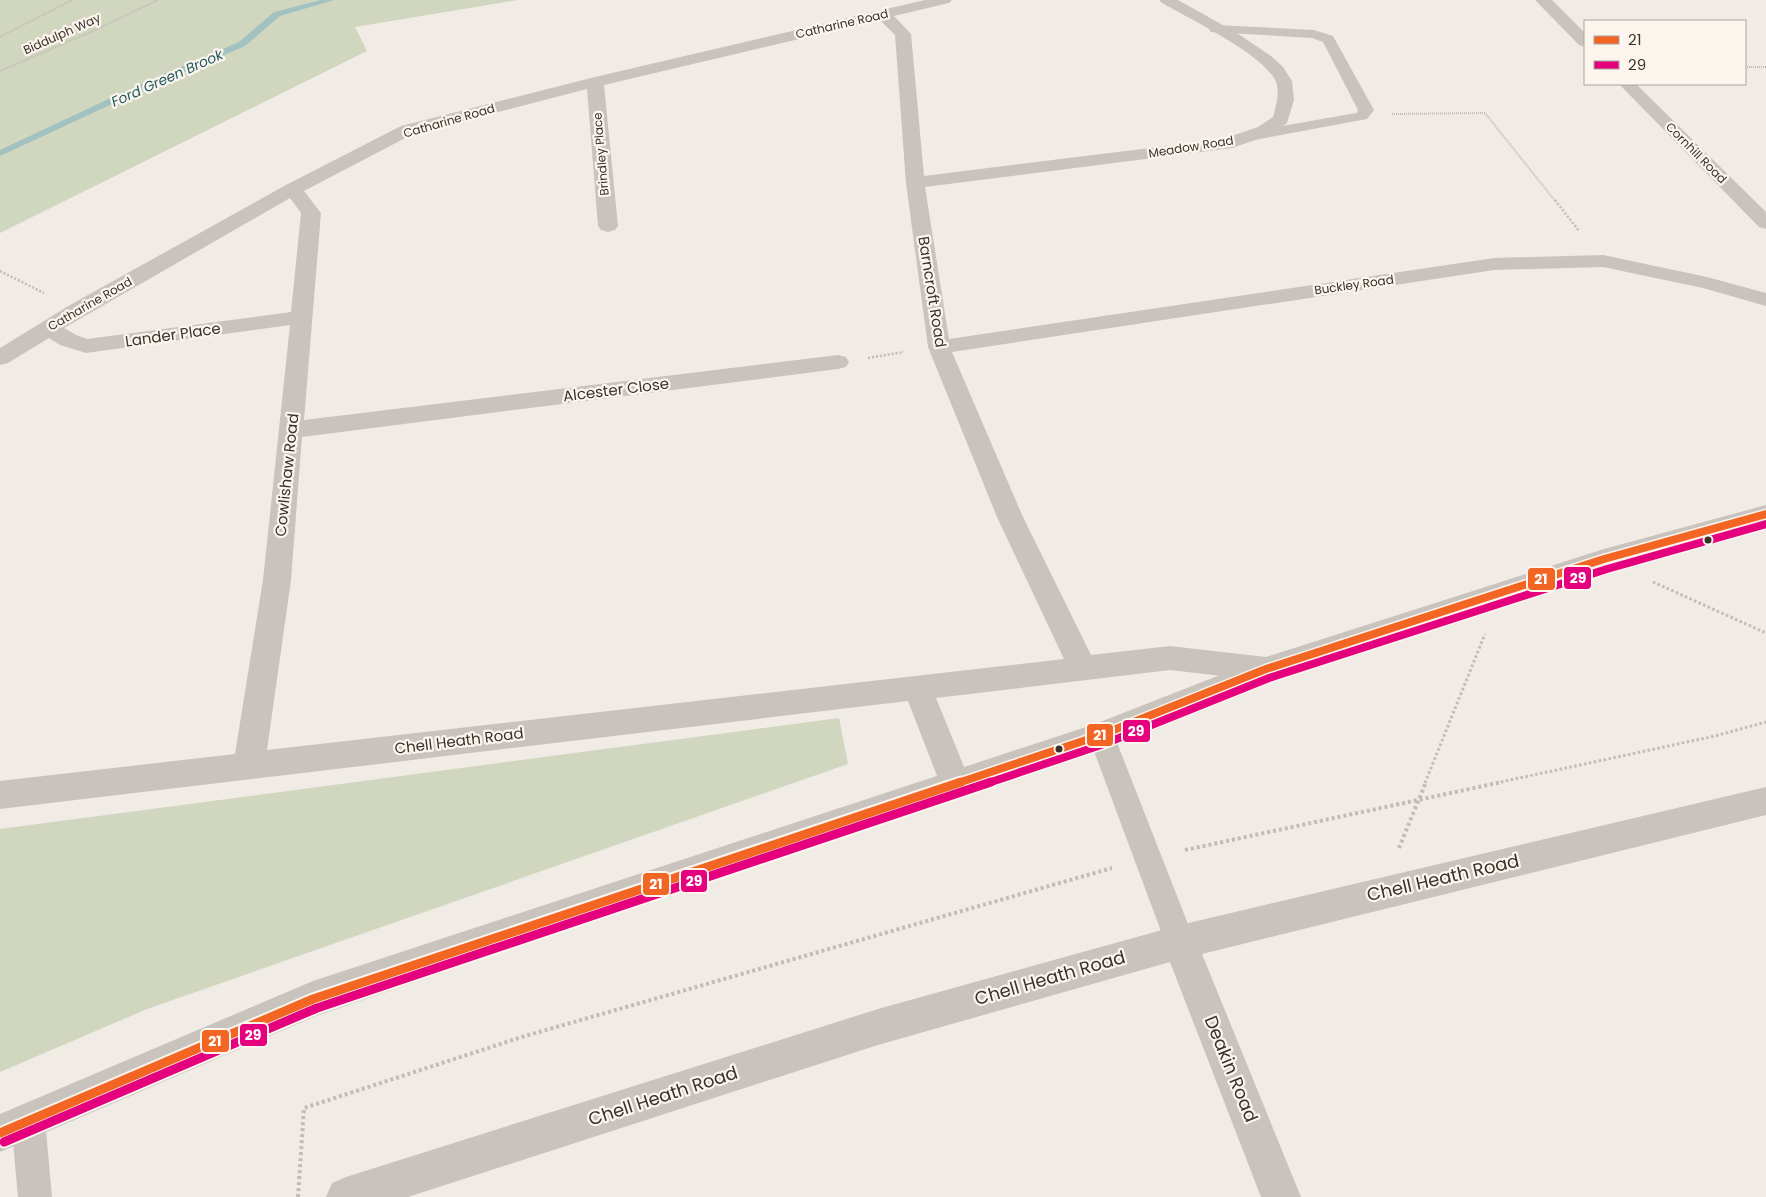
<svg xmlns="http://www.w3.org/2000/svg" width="1766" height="1197" viewBox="0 0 1766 1197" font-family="Poppins,sans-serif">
<rect width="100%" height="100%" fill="#f0ebe5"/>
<!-- green -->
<g fill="#d1d6bf">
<polygon points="0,0 518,0 355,27 367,51 0,233"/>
<polygon points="839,718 848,764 147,1009 0,1072 0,829"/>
</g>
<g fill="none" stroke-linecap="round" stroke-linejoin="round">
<!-- stream -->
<polygon fill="#a1c2c1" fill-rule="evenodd" points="321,0 334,0 280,16 245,46 138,92 0,156 0,150 132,88 239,42 274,12"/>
<!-- path-far3 -->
<g stroke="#c2bbb6" stroke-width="2" stroke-dasharray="1 1" stroke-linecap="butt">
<polyline points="0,37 72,0"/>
<polyline points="1745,67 1766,67"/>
<polyline points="0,71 95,30 158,0"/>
<polyline points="1392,114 1485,113 1556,202"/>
</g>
<!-- path-far2 -->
<g stroke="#c2bbb6" stroke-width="2.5" stroke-dasharray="2 2" stroke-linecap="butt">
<polyline points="1555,200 1579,231"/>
<polyline points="0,271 44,293"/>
<polyline points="868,358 904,352"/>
</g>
<!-- path-far1 -->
<g stroke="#c2bbb6" stroke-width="3" stroke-dasharray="2.5 2.5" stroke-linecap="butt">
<polyline points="1653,582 1766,633"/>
<polyline points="1425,783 1485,634"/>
<polyline points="1496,783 1715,736 1766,722"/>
</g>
<!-- path -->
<g stroke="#c2bbb6" stroke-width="4" stroke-dasharray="3 3" stroke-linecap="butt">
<polyline points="1399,848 1426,782"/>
<polyline points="1185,850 1502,782"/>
<polyline points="298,1197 304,1108 525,1036 1112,868"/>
</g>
<!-- service -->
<g fill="#c9c3be" fill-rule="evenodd">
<polygon points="1216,25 1314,30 1333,36 1374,110 1367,119 1249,141 1244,139 1241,136 1244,133 1350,114 1357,113 1358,110 1323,42 1312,38 1211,32 1209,29"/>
<polygon points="1101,724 1110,727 1114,735 1195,942 1191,952 1180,957 1169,952 1165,942 1088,735 1092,727"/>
<polygon points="28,1103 40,1108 45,1120 52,1197 18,1197 11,1120 16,1108"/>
</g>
<!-- minor -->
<g fill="#c9c3be" fill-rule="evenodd">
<path d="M 925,0 L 952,0 L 949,3 L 894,16 L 911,34 L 924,176 L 1223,139 L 1258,127 L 1273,117 C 1276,106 1280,93 1276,82 C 1265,55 1188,18 1162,3 L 1159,0 L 1178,0 L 1237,33 L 1271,56 L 1283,67 L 1292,81 L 1294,100 L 1287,123 L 1270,135 L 1232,148 L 925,187 L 949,339 L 1494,258 L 1603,255 L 1707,277 L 1766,293 L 1766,306 L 1703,288 L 1603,267 L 1494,270 L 952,352 L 1023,517 L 1091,655 L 1170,646 L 1266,657 L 1276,661 L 1280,669 L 1276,677 L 1266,681 L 1170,670 L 936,698 L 971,784 L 966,794 L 955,798 L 944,794 L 908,701 L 0,809 L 0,781 L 235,754 L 263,580 L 290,325 L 86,353 L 60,345 L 49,338 L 8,363 L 0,365 L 0,348 L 70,305 L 286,185 L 401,126 L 595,77 ZM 880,20 L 895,35 L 906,183 L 928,347 L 997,517 L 1064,659 L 267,750 L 291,580 L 302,437 L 838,369 L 846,367 L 849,362 L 846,357 L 838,355 L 304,420 L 321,213 L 304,191 L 413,134 L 587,89 L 598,226 L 601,230 L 608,232 L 615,230 L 618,226 L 604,85 ZM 290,198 L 301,213 L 291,312 L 87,339 L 76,335 L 64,328 Z"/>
<polygon points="1535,0 1552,0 1585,33 1585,47 1579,45"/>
<polygon points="1619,84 1636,84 1766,212 1766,229 1759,227"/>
<polygon points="1766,787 1766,815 1202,954 1301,1197 1261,1197 1170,962 878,1045 408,1197 326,1197 332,1183 346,1177 878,1009 1180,925"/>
</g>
<!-- tertiary -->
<polygon fill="#c9c3be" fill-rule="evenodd" points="1766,505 1766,523 1607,568 1275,678 1101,748 316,1016 0,1152 0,1114 313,981 1095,724 1266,657 1604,549"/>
<!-- bus-1-far1 casing -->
<g stroke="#fbf5ee" stroke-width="11">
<polyline id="bus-1-far1" points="958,783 1101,735 1266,669 1604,559 1766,514"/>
</g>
<!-- bus-1 casing -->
<g stroke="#fbf5ee" stroke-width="13">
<polyline id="bus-1" points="0,1133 313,999 961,782"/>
</g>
<!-- bus-2-far1 casing -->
<g stroke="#fbf5ee" stroke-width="11">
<polyline id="bus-2-far1" points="988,783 1104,744 1269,678 1607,569 1766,524"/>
</g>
<!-- bus-2 casing -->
<g stroke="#fbf5ee" stroke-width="13">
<polyline id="bus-2" points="4,1142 317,1008 991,782"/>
</g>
<!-- bus-1-far1 -->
<use href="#bus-1-far1" stroke="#f26522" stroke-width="8"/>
<!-- bus-1 -->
<use href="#bus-1" stroke="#f26522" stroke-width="9"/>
<!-- bus-2-far1 -->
<use href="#bus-2-far1" stroke="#e5007d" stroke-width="8"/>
<!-- bus-2 -->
<use href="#bus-2" stroke="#e5007d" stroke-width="9"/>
</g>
<!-- markers -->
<g fill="#3b302b" stroke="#fbf5ee" stroke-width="2">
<circle cx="1708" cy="540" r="4.5"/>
<circle cx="1059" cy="749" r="4.5"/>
</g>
<g text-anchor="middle" stroke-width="4.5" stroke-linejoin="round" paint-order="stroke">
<!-- far-street labels -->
<g font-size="12" fill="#3b302b" stroke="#fbf5ee">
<text transform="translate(842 24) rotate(-13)" y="4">Catharine Road</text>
<text transform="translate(62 34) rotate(-24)" y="4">Biddulph Way</text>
<text transform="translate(449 121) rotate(-16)" y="4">Catharine Road</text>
<text transform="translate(1191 147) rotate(-9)" y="4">Meadow Road</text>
<text transform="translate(1696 153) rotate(45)" y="4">Cornhill Road</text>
<text transform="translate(601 154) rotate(-95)" y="4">Brindley Place</text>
<text transform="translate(1354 285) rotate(-8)" y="4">Buckley Road</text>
<text transform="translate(90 304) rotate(-30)" y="4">Catharine Road</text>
</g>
<!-- far-water labels -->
<g font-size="14" font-style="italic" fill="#1f5a5e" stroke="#fbf5ee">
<text transform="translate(167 78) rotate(-24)" y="5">Ford Green Brook</text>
</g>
<!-- street labels -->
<g font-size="15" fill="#3b302b" stroke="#fbf5ee">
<text transform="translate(932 292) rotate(81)" y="5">Barncroft Road</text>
<text transform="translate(173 335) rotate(-8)" y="5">Lander Place</text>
<text transform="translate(616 390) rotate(-7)" y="5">Alcester Close</text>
<text transform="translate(287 475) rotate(-84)" y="5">Cowlishaw Road</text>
<text transform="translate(459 741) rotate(-7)" y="5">Chell Heath Road</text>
</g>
<!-- near-street labels -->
<g font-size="18" fill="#3b302b" stroke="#fbf5ee">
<text transform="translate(1443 878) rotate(-13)" y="6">Chell Heath Road</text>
<text transform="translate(1050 978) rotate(-16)" y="6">Chell Heath Road</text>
<text transform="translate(1231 1069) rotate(68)" y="6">Deakin Road</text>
<text transform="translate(663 1096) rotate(-18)" y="6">Chell Heath Road</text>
</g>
</g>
<g stroke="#fbf5ee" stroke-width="2">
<rect x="1563" y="566" width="29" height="24" rx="5" fill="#e5007d"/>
<rect x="1527" y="567" width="29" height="24" rx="5" fill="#f26522"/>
<rect x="1122" y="719" width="29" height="24" rx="5" fill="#e5007d"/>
<rect x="1086" y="723" width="28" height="24" rx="5" fill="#f26522"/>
<rect x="680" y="869" width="28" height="24" rx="5" fill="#e5007d"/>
<rect x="642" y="872" width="28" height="24" rx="5" fill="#f26522"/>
<rect x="239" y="1023" width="29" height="24" rx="5" fill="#e5007d"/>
<rect x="201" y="1029" width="29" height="24" rx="5" fill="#f26522"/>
</g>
<g font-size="14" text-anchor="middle" font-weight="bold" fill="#fff">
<text x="1578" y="583">29</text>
<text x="1541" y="584">21</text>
<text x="1136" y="736">29</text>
<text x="1100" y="740">21</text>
<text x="694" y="886">29</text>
<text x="656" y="889">21</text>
<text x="253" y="1040">29</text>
<text x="215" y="1046">21</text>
</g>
<!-- legend -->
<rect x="1584" y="20" width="162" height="65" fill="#fbf5ee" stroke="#aea6a0"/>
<rect x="1594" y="36" width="25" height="8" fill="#f26522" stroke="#aea6a0"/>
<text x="1628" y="45" font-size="15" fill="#3b302b">21</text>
<rect x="1594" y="61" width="25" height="8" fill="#e5007d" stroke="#aea6a0"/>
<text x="1628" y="70" font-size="15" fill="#3b302b">29</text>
</svg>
